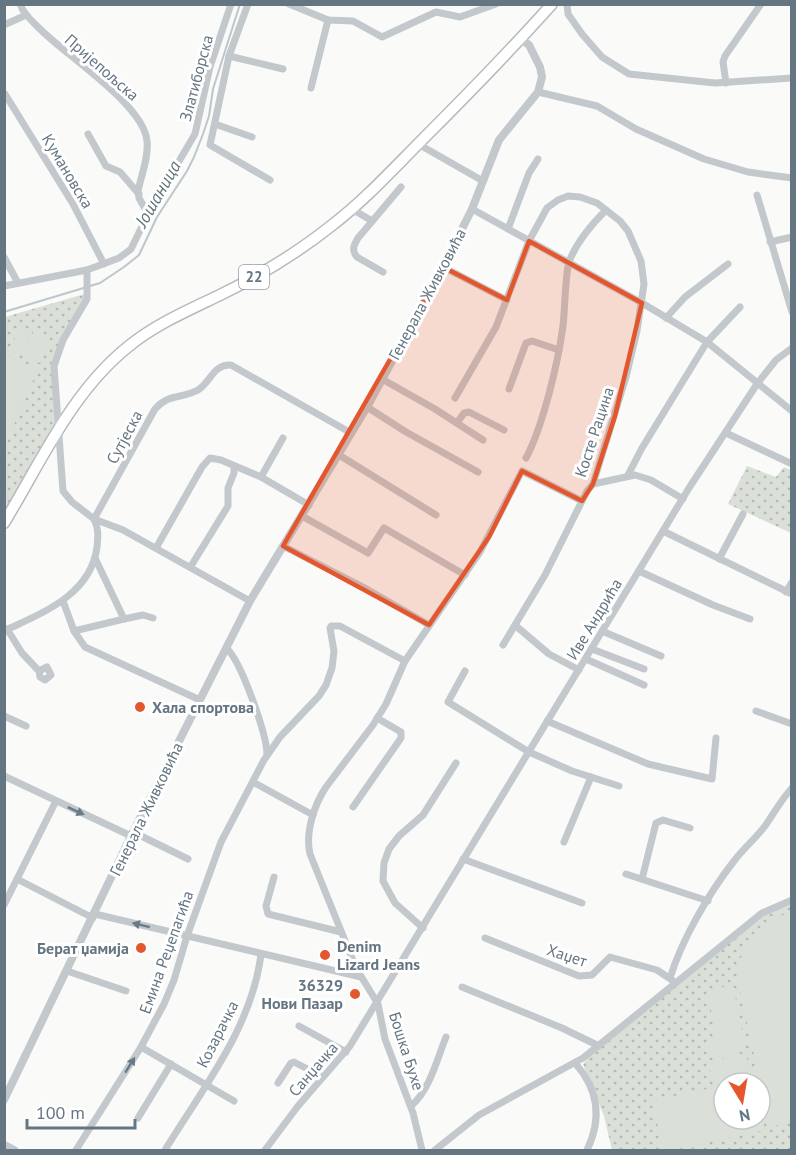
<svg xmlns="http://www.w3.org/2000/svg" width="796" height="1155" viewBox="0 0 796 1155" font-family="'PT Sans',sans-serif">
<defs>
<pattern id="grass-dots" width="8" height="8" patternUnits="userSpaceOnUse" patternTransform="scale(1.5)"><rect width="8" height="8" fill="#dadfd7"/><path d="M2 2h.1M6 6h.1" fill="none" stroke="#b4b9b4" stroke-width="1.8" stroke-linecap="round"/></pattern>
</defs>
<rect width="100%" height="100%" fill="#fafaf8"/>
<!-- grass -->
<g fill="url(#grass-dots)" fill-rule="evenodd">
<polygon points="88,293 56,358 59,419 5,513 5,317"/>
<polygon points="747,466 776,477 784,467 791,470 791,533 728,504"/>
<path d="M 791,901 L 791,1150 L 612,1150 L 604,1116 L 583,1064 L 599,1046 L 767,910 ZM 724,1083 L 760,1083 L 760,1119 L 724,1119 Z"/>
</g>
<!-- garden -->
<g fill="#dadfd7">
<polygon points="20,326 32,330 22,355 10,350"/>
<polygon points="34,330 51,337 40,363 23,356"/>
<polygon points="5,354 38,369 5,446"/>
<path d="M 791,913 L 791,1122 L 770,1127 L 739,987 C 734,951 755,920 791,913 Z"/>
<polygon points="733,985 746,1051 712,1058 708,1038 716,1036 707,990"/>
<polygon points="746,1054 751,1075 713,1083 708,1061"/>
<polygon points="724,1085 724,1119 760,1119 760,1109 765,1130 673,1150 663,1150 652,1101"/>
</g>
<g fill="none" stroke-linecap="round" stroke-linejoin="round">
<!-- stream -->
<polyline stroke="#bbc7cb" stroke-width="2" points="4,312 100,283 124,267 139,255 157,217 187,171 194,157 203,134 209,116 213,89 240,4"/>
<!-- primary casing -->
<g stroke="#b5babe" stroke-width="13">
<path id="primary" d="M 4,523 C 41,462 72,391 129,346 C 156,324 189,310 220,295 C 259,276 297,253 331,226 C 365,200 393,169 423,139 C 467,95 510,51 552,4"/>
</g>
<!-- minor -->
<g stroke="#c3c8cc" stroke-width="7">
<path d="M 20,4 C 23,13 30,19 37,26 C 63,54 144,104 147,141 C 149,157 141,176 138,191 L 139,198 L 148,214"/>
<polyline points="248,4 229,56 210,145 270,180"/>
<polyline points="289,4 328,20 353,21 382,37 436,12 460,17 496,4"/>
<polyline points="567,4 568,14 582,34 602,57 629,74 715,83 792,78"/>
<polyline points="4,25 26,15"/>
<polyline points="229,56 283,69"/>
<polyline points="726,83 723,62 725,56 761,4"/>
<polyline points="311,88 328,20"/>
<polyline points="538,92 597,106 636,129 704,159 748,172 792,178"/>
<polyline points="5,94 73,204 104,264"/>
<polyline points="215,124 252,137"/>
<polyline points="88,134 106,166 120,172 139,194"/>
<polyline points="418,144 483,181"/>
<polyline points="757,195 792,312"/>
<polyline points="352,209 372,221"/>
<polyline points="472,209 642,303 707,342 792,411"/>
<polyline points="508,229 529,173 538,159"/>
<polyline points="770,242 792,237"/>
<polyline points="4,257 18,283"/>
<polyline points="443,267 507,300"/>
<polyline points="87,270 87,299 63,340 54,366 63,491 72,502 94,519 123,530 250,601"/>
<path d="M 383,272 L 357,257 C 351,250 354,245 358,238 L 401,187"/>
<polyline points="4,286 87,270 119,258 131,249 148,214 195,134 210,67 231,4"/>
<polyline points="666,318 685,297 728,264"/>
<polyline points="382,379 435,409 483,440"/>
<polyline points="509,389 526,343 532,341 559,350"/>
<polyline points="455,398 496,327 529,241 547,208 558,200 568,196 580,197 597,203 620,221 628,231 641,261 644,284 637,331 626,377 593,484 587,491 545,575 503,645"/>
<polyline points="367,407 406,432 478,472"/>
<polyline points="457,423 464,413 469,412 504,430"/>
<polyline points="726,433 792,464"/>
<polyline points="339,455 436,515"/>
<path d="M 526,458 C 543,426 558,363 563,326 C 565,309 565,277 569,262 C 576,243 592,224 606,210"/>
<polyline points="628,475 642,448 707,342 740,307"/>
<polyline points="261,477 283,438"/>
<polyline points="593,484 635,475 651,480 683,499"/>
<polyline points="302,516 368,553 384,528 465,575"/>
<polyline points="663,531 792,594"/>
<polyline points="283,546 363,587 429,625"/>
<polyline points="156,548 202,467 210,458 221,460 261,477 309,505"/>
<polyline points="95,558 124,619 143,615 153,618"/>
<polyline points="719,559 743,514"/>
<polyline points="191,566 228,506 228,488 234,473 234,467"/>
<polyline points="639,571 713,605 750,619"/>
<polyline points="786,592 792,582"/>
<polyline points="63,601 74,631 85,647 200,700"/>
<polyline points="516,626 549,654 579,670"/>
<polyline points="7,629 22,653 39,671 40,677 45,680 51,675 47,667 39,671"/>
<path d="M 4,631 C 42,613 91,595 97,547 C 98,537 99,529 94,519 L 155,409 C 169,393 182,399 198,390 C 211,382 213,364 231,365 L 351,433"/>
<polyline points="74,631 124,619"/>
<polyline points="602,631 661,656"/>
<path d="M 226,648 C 241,660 267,735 267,755"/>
<polyline points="592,649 644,669"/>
<polyline points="586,659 644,685"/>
<polyline points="465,671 448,702 529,752 572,771 619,786"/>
<polyline points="756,711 792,724"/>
<polyline points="4,716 26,726"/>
<polyline points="547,721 648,764 712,779 716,738"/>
<polyline points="4,776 131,836"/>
<polyline points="253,782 313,815"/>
<polyline points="353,807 401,738 401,732 377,718"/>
<polyline points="133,832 188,859"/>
<polyline points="564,842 591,777"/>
<polyline points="463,859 582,903"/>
<polyline points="626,874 708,901"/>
<polyline points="274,877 266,906 268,914 341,932"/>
<polyline points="17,879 93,918"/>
<polyline points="642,879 656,823 663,820 690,828"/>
<polyline points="4,905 56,801"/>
<polyline points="95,914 361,977"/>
<polyline points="423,928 395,903 383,881 384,863 389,849 399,836 423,815 456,763"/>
<polyline points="485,938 579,976 592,975 610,957 657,970 672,980"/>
<polyline points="67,971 126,991"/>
<path d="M 670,978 C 682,939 709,893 734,861 C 744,848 756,838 765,826 C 774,813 781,800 792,788"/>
<polyline points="462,987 562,1028 599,1046"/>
<polyline points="299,1026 346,1052"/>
<polyline points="141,1047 234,1101"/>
<path d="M 575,1063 C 599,1090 602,1119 587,1150"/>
<polyline points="278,1083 291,1063 294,1062 323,1077"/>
<path d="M 411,1106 C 430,1090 437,1059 446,1037"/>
<polyline points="138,1118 171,1064"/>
<polyline points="4,1144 15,1150"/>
<polyline points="76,1150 141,1047 164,1004 174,980 187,936 221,842 264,760 280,737 319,696 326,685 332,668 334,651 330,628 331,626 340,626 405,661"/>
<path d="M 165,1150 C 202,1089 252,1028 261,954"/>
<polyline points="265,1150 298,1106 350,1046 689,488 757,384 776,360 792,348"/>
<path d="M 422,1150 L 413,1113 L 385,1039 L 378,1004 L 356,968 L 310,854 C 305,833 314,805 326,787 L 373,725 L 386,704 L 405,661 L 480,552 L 522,471 L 582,501"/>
<polyline points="435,1150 479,1115 583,1058 762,913 792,900"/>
</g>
<!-- tertiary -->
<polyline stroke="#c3c8cc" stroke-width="8" points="4,1100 131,836 250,601 367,407 443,267 472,209 499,140 538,92 542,77 540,67 529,45 521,39"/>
<!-- primary -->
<use href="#primary" stroke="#fff" stroke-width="10"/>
</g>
<!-- one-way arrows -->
<defs><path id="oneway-solid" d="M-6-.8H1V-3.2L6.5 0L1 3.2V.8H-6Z" transform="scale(1.5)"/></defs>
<g fill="#6a7a87">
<use href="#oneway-solid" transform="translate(76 811) rotate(25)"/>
<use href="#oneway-solid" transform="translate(141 925) rotate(-166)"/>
<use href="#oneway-solid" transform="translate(130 1065) rotate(-58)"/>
</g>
<!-- marked area -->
<path fill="#e4572e" fill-opacity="0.2" stroke="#e4572e" stroke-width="4.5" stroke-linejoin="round" d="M 529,241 L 642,303 L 615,416 L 593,484 L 582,501 L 522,471 L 489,537 L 429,625 L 283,546 L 443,267 L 507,300 Z"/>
<!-- markers -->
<g fill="#e4572e" stroke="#fff" stroke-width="2">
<circle cx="140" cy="707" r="6"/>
<circle cx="141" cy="948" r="6"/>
<circle cx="325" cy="955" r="6"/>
<circle cx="355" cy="994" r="6"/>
</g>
<g text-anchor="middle" stroke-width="6" stroke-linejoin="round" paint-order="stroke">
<!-- shield labels -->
<rect fill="#fff" stroke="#939fa8" stroke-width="1.5" x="239" y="265" width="30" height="24" rx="4.5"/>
<g font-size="15" font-weight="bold" fill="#657683">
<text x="254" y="282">22</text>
</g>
<!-- street labels -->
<g font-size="16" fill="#657683" stroke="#fff">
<text transform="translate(102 67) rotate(41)" y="6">Пријепољска</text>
<text transform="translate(196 78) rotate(-75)" y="6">Златиборска</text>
<text transform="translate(68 171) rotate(59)" y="6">Кумановска</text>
<text transform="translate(427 294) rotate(-62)" y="6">Генерала Живковића</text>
<text transform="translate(594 432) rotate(-72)" y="6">Косте Рацина</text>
<text transform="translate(124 437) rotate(-62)" y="6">Сутјеска</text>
<text transform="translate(594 619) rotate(-59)" y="6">Иве Андрића</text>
<text transform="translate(146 809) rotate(-64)" y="6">Генерала Живковића</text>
<text transform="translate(166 952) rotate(-70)" y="6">Емина Реџепагића</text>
<text transform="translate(567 955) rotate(18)" y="6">Хаџет</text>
<text transform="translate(217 1034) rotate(-63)" y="6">Козарачка</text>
<text transform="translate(407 1051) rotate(72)" y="6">Бошка Бухе</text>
<text transform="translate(313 1069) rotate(-49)" y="6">Санџачка</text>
</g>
<!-- poi labels -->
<g font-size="16" font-weight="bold" fill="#657683" stroke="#fff" text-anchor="start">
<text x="152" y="713">Хала спортова</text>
<text x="337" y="952">Denim<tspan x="337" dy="18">Lizard Jeans</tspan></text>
<text x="129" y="954" text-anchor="end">Берат џамија</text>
<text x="343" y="991" text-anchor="end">36329<tspan x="343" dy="18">Нови Пазар</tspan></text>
</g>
<!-- water labels -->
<g font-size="18" font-style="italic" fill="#60757c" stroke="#fff">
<text transform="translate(158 194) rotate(-60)" y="6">Јошаница</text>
</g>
</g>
<!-- border -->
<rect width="796" height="1155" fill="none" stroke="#657683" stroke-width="12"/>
<!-- north arrow -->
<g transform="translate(742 1101) rotate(169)"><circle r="28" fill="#ffffff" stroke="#c1c8cd" stroke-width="1.5"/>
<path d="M0-4.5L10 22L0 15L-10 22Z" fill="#e4572e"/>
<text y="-9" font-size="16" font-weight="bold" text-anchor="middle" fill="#657683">N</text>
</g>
<!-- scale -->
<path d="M27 1119v9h108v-9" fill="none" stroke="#657683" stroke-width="3"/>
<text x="36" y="1119" font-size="18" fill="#657683" stroke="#ffffff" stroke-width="4.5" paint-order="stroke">100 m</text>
</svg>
